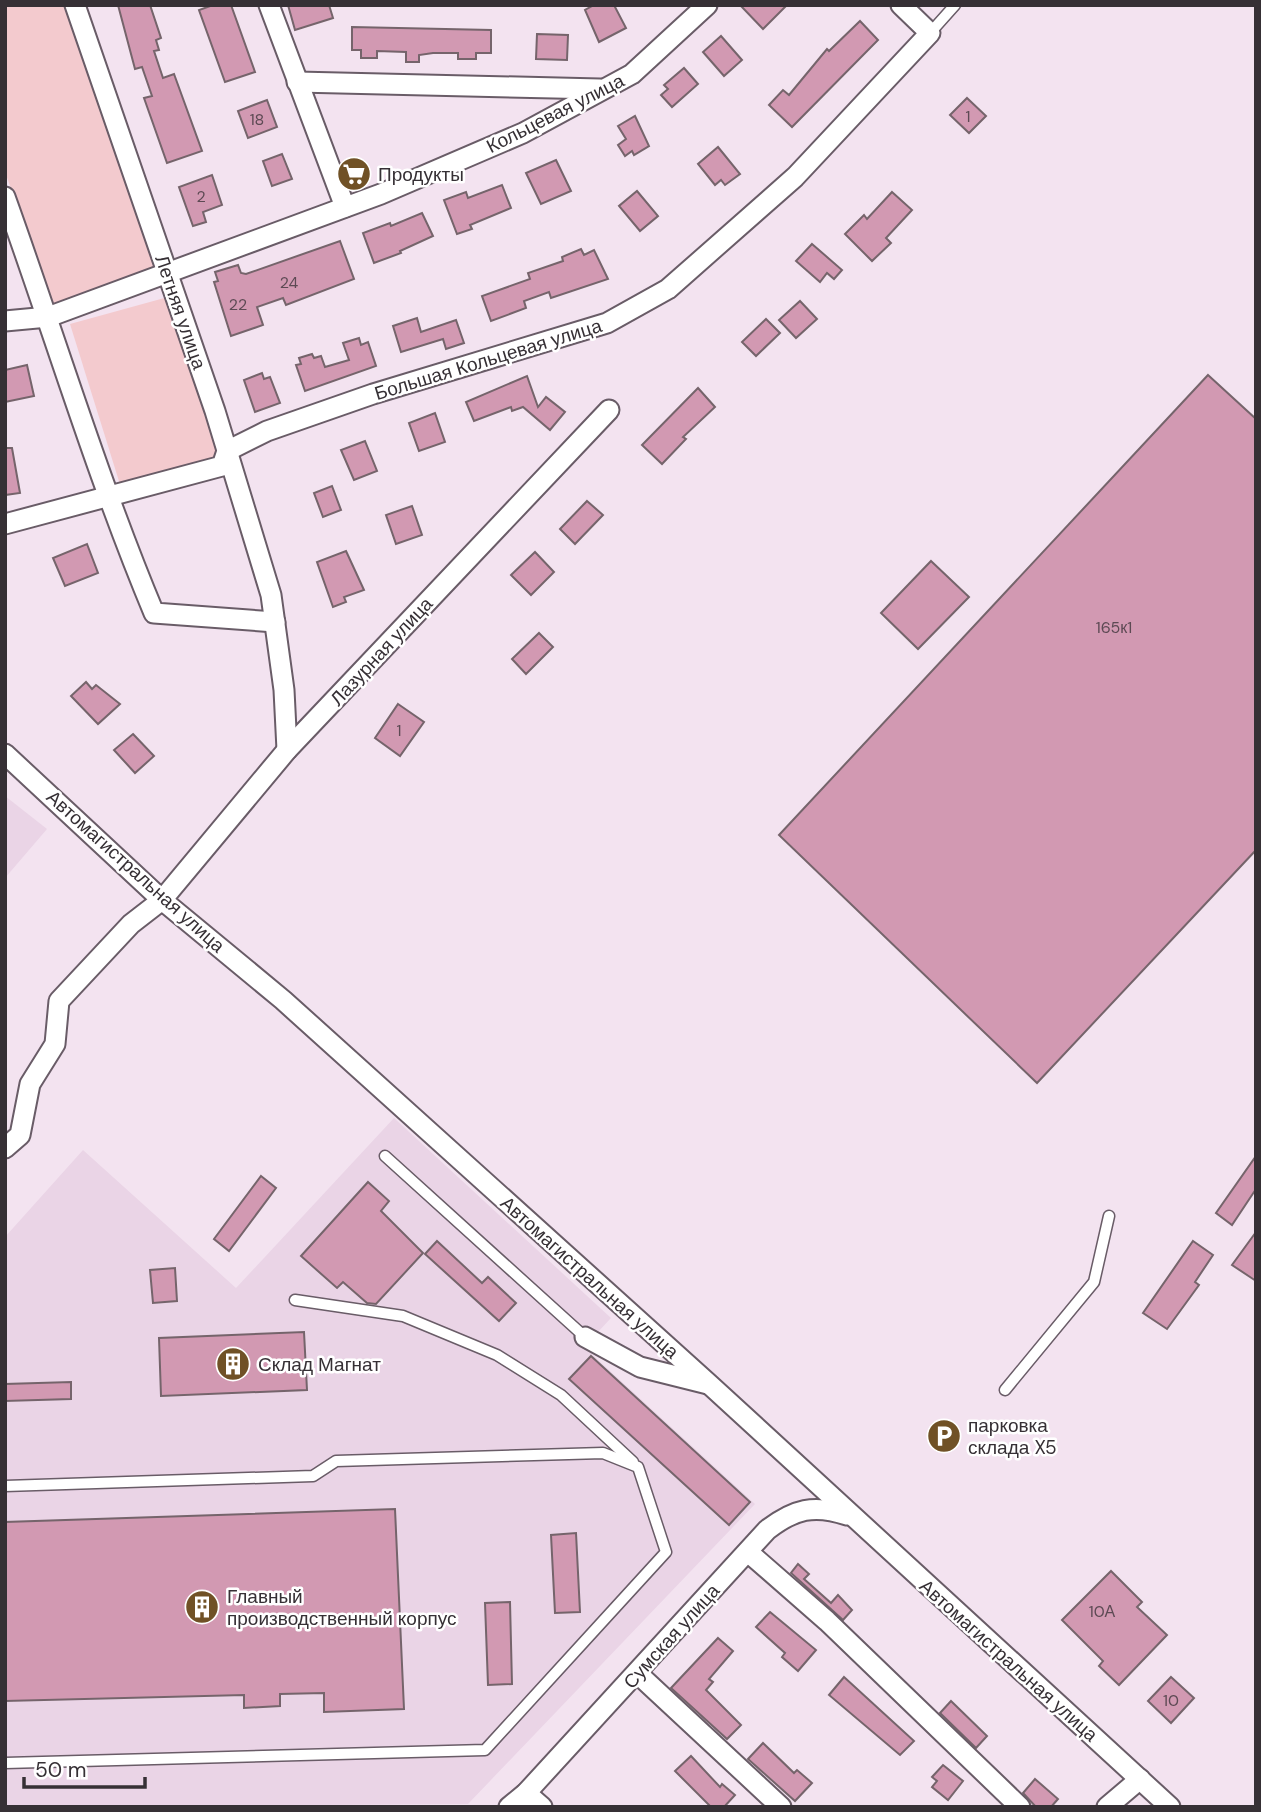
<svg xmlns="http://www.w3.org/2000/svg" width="1261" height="1812" viewBox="0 0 1261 1812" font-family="'DM Sans',sans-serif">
<rect width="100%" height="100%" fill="#f3e3f0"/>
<!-- built -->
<g fill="#ead4e6">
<polygon points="5,796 47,829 5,878"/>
<polygon points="394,1118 611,1318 584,1347 755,1504 468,1804 5,1807 5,1237 83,1150 236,1288"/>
</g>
<!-- green -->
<g fill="#f3cace">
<polygon points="5,5 63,5 158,268 54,306 5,172"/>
<polygon points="168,297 228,470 123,494 70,324"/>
</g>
<!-- building -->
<g fill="#d299b2" stroke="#75646b" stroke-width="2">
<polygon points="118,5 150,5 161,38 156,40 159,50 154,51 163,78 174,74 202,151 167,163 144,98 152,96 142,67 135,69"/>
<polygon points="213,5 231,5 255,72 225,82 199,10"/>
<polygon points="288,5 329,5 333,18 295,30"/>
<polygon points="594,5 614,5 626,28 599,42 585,10"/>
<polygon points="740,5 787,5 763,29"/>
<polygon points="860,21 878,40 792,127 769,105 783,90 789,95 827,49 829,51"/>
<polygon points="352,27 491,30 491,53 476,53 476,59 458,59 458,53 433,53 419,55 419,62 406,62 406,52 377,51 377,58 361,58 361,50 352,50"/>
<polygon points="537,34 568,35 567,60 536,59"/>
<polygon points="721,36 742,60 724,76 703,52"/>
<polygon points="684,68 698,84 672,107 661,95 668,89 664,85"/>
<polygon points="967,98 986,116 969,133 950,115"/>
<polygon points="267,100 277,127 248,138 238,111"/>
<polygon points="635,116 649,146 634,155 632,151 625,156 618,145 626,139 618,126"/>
<polygon points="718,147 740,174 725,185 721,180 715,185 698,164"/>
<polygon points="282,154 292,179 272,186 263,161"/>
<polygon points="556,160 571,191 541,204 526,173"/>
<polygon points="355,162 362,181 350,186 343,166"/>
<polygon points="212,175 222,205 203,212 206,222 193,226 179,187"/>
<polygon points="502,185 511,208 470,225 472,229 457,234 444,200 466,192 468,198"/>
<polygon points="637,191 658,216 640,231 619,206"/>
<polygon points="892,192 912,210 886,238 891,243 872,261 845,234 864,215 867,219"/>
<polygon points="422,213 433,236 400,251 401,253 374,263 363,233 390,223 391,226"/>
<polygon points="340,241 354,279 286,305 283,298 257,307 263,325 231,336 214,282 218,281 215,272 238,265 241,273 246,274"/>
<polygon points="812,244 842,270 834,279 827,273 820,282 796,261"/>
<polygon points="581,249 584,255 594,250 608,279 551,298 549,292 524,301 526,308 491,321 482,296 530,279 528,273 563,261 562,257"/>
<polygon points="800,301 817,319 796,338 779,320"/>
<polygon points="417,318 421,332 456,320 464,343 446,349 443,339 401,352 393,326"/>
<polygon points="766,319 780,333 756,356 742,342"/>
<polygon points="359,338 361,345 368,342 376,366 305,391 296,365 301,364 299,358 312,354 314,358 321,356 325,367 349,360 343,343"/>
<polygon points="27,365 34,396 5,402 5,370"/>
<polygon points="262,373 264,379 270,377 280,403 255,412 244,380"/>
<polygon points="1208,375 1256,419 1256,850 1037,1083 779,835"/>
<polygon points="527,376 538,407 546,397 565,412 550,430 523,407 512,411 511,407 474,421 466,402"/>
<polygon points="698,388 715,407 683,437 686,439 662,464 642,445"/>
<polygon points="435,413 445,442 419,451 409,423"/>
<polygon points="365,441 377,471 354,480 341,450"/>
<polygon points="5,448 12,448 20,493 5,495"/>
<polygon points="332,486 341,510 323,517 314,493"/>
<polygon points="587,501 603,515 575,544 560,529"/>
<polygon points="412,506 422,535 396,544 386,515"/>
<polygon points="87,544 98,573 65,586 53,558"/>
<polygon points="346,551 364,590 344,597 346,602 333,607 317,562"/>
<polygon points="535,552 554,572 531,595 511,575"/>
<polygon points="931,561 969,597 918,649 881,613"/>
<polygon points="539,633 553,647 526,674 512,659"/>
<polygon points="86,682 92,689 96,685 120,704 98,724 71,696"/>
<polygon points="398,704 424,722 400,756 375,738"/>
<polygon points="133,734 154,756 135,773 114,750"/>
<polygon points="1256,1156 1256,1189 1232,1225 1216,1213"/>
<polygon points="261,1176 276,1188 229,1251 214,1239"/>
<polygon points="368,1182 389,1201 381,1211 423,1253 376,1304 367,1303 343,1282 337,1288 301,1256"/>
<polygon points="1256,1232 1256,1281 1232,1265"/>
<polygon points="437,1241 482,1283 488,1277 516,1303 499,1321 425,1254"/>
<polygon points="1193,1241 1213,1255 1195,1282 1199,1285 1167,1329 1143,1313"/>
<polygon points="175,1268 177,1301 153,1303 150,1270"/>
<polygon points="304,1332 307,1390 161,1396 159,1338"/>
<polygon points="591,1356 750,1502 729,1525 569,1379"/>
<polygon points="71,1382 71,1399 5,1401 5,1384"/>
<polygon points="395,1509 404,1709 324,1712 324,1693 280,1694 280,1706 244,1708 244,1695 5,1701 5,1522"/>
<polygon points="576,1533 580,1612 555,1613 551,1535"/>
<polygon points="798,1564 809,1574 804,1579 831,1603 838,1595 852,1610 843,1620 791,1573"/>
<polygon points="1111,1571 1142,1602 1137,1607 1167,1635 1119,1685 1099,1666 1103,1661 1062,1620"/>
<polygon points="510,1602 512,1684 488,1685 485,1603"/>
<polygon points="770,1612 816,1650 798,1671 782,1657 785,1653 756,1627"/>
<polygon points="718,1638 733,1651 709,1679 713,1682 706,1690 741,1725 727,1739 671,1688"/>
<polygon points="844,1677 914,1741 900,1755 829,1695"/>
<polygon points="1171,1677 1194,1698 1171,1723 1148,1701"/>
<polygon points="951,1701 987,1736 976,1748 940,1713"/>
<polygon points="763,1743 794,1773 797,1770 812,1783 795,1801 748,1759"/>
<polygon points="691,1756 720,1787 722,1784 735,1795 724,1807 711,1807 675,1771"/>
<polygon points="943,1765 963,1781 948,1800 932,1787 937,1781 932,1777"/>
<polygon points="1035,1779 1058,1799 1051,1807 1036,1807 1023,1793"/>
</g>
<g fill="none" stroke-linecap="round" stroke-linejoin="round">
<!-- service casing -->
<g stroke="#695c67" stroke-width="13">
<g id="service">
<polyline points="930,33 955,5"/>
<polyline points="385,1156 585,1337"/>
<polyline points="295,1300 403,1316 497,1355 561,1395 633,1462"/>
<polyline points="1005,1390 1094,1282 1109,1216"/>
<polyline points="5,1486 313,1476 336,1461 603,1453 638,1467 666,1552 485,1750 5,1763"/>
</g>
</g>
<!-- minor casing -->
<g stroke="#695c67" stroke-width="23">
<g id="minor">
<polyline points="75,5 215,411 271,595 284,690 287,750"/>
<polyline points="269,5 345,207"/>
<polyline points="297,82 600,89"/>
<path d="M 5,197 C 55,336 97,477 154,613 L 275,622"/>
<polyline points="5,321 48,317 381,194 523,133 632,74 707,5"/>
<polyline points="5,524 222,466 227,451 267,431 373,394 607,323 668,289 795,177 930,33 901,5"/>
<polyline points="5,754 162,900 283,1000 709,1384 1170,1807"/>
<polyline points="5,1148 20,1135 30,1084 55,1044 59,1001 131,924 162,900 287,750 609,410"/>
<polyline points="585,1337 640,1367 708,1384"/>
<polyline points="748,1552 827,1621 1020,1807"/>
<polyline points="637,1673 781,1807"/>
<polyline points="526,1793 542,1807"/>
<path d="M 509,1807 L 526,1793 L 767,1530 C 794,1509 814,1504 847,1515"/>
<polyline points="1107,1807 1140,1779"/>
</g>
</g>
<!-- service -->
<use href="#service" stroke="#fff" stroke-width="10"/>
<!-- minor -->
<use href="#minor" stroke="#fff" stroke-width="19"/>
</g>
<!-- icons -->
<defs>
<g id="supermarket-disc" transform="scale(1.75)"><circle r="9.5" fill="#705126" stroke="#fff"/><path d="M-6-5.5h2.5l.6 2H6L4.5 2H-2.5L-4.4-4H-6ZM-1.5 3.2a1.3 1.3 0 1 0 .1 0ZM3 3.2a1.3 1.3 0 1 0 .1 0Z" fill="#fff"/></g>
<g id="building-disc" transform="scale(1.75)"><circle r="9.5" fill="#705126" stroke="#fff"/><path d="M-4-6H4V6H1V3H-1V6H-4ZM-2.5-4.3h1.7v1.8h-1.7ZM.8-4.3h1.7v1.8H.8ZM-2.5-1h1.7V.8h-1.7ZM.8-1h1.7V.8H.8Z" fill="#fff"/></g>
<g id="parking-disc" transform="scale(1.75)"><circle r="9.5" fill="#705126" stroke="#fff"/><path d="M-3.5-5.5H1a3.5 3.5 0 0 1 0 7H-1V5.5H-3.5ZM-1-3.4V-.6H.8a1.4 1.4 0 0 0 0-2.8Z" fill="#fff"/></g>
</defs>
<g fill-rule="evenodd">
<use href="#supermarket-disc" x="354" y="174"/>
<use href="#building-disc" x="233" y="1364"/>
<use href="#parking-disc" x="944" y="1436"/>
<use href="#building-disc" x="202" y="1607"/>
</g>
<g text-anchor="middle" stroke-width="5" stroke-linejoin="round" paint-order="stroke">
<!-- number labels -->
<g font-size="16" fill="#5d4a54">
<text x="968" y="122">1</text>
<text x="257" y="125">18</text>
<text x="201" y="202">2</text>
<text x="289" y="288">24</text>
<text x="238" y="310">22</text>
<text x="1114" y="633">165к1</text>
<text x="399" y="736">1</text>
<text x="1102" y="1617">10А</text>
<text x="1171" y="1706">10</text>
</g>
<!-- street labels -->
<g font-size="19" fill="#363035" stroke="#fff">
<text transform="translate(555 113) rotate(-27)" y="7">Кольцевая улица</text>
<text transform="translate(181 312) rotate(71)" y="7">Летняя улица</text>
<text transform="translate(488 359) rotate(-17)" y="7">Большая Кольцевая улица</text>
<text transform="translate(381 651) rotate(-47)" y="7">Лазурная улица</text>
<text transform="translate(136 871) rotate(42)" y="7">Автомагистральная улица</text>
<text transform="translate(590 1277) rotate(42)" y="7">Автомагистральная улица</text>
<text transform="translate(671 1636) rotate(-48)" y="7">Сумская улица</text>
<text transform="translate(1009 1660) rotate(42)" y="7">Автомагистральная улица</text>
</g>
<!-- poi labels -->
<g font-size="19" fill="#363035" stroke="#fff" text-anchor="start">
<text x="378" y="181">Продукты</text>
<text x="258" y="1371">Склад Магнат</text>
<text x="968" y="1432">парковка<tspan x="968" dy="22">склада X5</tspan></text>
<text x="227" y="1603">Главный<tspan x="227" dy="22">производственный корпус</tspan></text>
</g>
</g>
<!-- border -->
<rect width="1261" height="1812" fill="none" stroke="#363035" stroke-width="14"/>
<!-- scale -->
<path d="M24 1777v10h121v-10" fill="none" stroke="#363035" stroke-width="3.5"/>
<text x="35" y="1777" font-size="21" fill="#363035" stroke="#ffffff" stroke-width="5" paint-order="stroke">50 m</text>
</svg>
